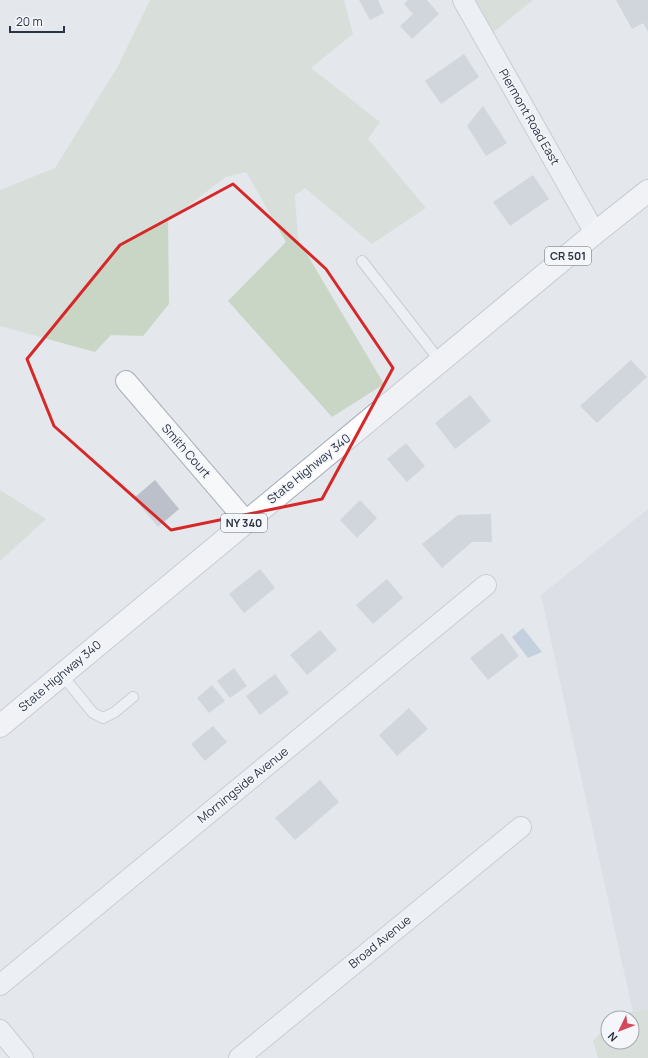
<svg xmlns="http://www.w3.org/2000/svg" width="648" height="1058" viewBox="0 0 648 1058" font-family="Manrope,sans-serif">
<rect width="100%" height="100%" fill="#e4e7ec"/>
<!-- built -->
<polygon fill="#d2d6de" points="648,509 648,1058 643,1058 541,595"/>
<!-- green -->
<g fill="#c9d6c5">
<polygon points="150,0 344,0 353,34 311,68 380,122 368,139 426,208 372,244 305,188 295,195 298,239 384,384 332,417 228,301 286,242 246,172 226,177 168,221 169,304 143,336 111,335 95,352 0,326 0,190 55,168 118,66"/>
<polygon points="471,0 533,0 490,35"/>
<polygon points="0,490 46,519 0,561"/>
<polygon points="648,1010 648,1058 598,1058 593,1041 608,1025 608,1042 632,1042 632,1018 614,1018 618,1014"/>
</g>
<!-- water -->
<polygon fill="#9fb4cc" points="523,628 542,652 528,658 512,637"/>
<!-- building -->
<g fill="#bbc0ca">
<polygon points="359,0 378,0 384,13 370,20"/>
<polygon points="408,0 427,0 439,14 412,39 400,26 413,14 404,4"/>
<polygon points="616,0 648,0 648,32 643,23 632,29"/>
<polygon points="464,54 479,77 441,104 425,81"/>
<polygon points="483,106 507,143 486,156 467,126"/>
<polygon points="533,175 549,199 510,226 493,202"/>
<polygon points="631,360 647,377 597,423 580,406"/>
<polygon points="470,395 491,421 455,449 435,423"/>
<polygon points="406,443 425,466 407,482 387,459"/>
<polygon points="155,480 179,509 158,527 134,498"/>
<polygon points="360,500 377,518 357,538 340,520"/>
<polygon points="491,514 492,542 472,542 442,568 422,544 458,515"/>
<polygon points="260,569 275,588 244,613 229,594"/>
<polygon points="387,579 403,598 373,624 356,605"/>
<polygon points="320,630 337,650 307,675 290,655"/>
<polygon points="502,633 519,656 488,680 470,658"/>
<polygon points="234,668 247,686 230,698 217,681"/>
<polygon points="275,674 289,693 260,715 246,696"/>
<polygon points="212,685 225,701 209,713 197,698"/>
<polygon points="409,708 428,729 397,756 379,735"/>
<polygon points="213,726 227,742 205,761 191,744"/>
<polygon points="320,780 339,802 295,840 275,818"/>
</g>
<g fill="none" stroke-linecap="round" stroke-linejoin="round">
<!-- service casing -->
<g stroke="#a9aeb7" stroke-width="12">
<g id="service">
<polyline points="362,261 440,361"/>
<polyline points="62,675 93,713 103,718 115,712 133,697"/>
</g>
</g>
<!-- minor casing -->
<g stroke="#a9aeb7" stroke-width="22">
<g id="minor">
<polyline points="463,0 595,233"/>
<polyline points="126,381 246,521"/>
<polyline points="0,985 486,585"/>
<polyline points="0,1030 23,1058"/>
<polyline points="239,1058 521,827"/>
</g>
</g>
<!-- primary casing -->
<g stroke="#a3abb8" stroke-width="24">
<polyline id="primary" points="0,726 595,233 648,191"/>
</g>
<!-- service -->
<use href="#service" stroke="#f7f8fa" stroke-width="10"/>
<!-- minor -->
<use href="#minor" stroke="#f7f8fa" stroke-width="20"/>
<!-- primary -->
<use href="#primary" stroke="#fff" stroke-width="22"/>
</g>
<!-- marked area -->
<path d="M0 0H648V1058H0ZM 233,184 L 326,269 L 393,368 L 322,499 L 171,530 L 54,426 L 27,359 L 120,245 Z" fill="#e4e7ec" fill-opacity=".55" fill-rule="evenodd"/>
<path fill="none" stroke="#d62828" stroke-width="3" stroke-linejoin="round" d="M 233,184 L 326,269 L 393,368 L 322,499 L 171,530 L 54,426 L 27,359 L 120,245 Z"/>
<g text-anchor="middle" stroke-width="3.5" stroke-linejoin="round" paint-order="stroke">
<!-- shield labels -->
<g fill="#f4f6f9" stroke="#676e7b" stroke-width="1">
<rect x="545" y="247" width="46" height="18" rx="3"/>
<rect x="221" y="514" width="46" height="18" rx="3"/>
</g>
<g font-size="11" font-weight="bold" fill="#2b3445">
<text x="568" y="260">CR 501</text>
<text x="244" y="527">NY 340</text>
</g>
<!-- street labels -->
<g font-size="12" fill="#2b3445" stroke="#f4f6f9">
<text transform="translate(529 117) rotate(60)" y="4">Piermont Road East</text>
<text transform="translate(186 451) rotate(49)" y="4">Smith Court</text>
<text transform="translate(309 469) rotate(-39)" y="4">State Highway 340</text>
<text transform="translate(60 676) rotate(-40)" y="4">State Highway 340</text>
<text transform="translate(243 785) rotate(-39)" y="4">Morningside Avenue</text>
<text transform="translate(380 942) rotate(-39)" y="4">Broad Avenue</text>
</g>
</g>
<!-- north arrow -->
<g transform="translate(620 1030) rotate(227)"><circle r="19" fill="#f4f6f9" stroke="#a4a8b1"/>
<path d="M0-3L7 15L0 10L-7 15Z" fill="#d1495b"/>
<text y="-6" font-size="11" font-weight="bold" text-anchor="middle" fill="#2b3445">N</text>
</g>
<!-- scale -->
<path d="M10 26v6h54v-6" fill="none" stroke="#2b3445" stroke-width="2"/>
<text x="16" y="26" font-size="12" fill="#2b3445" stroke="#f4f6f9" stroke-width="3" paint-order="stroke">20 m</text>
</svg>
